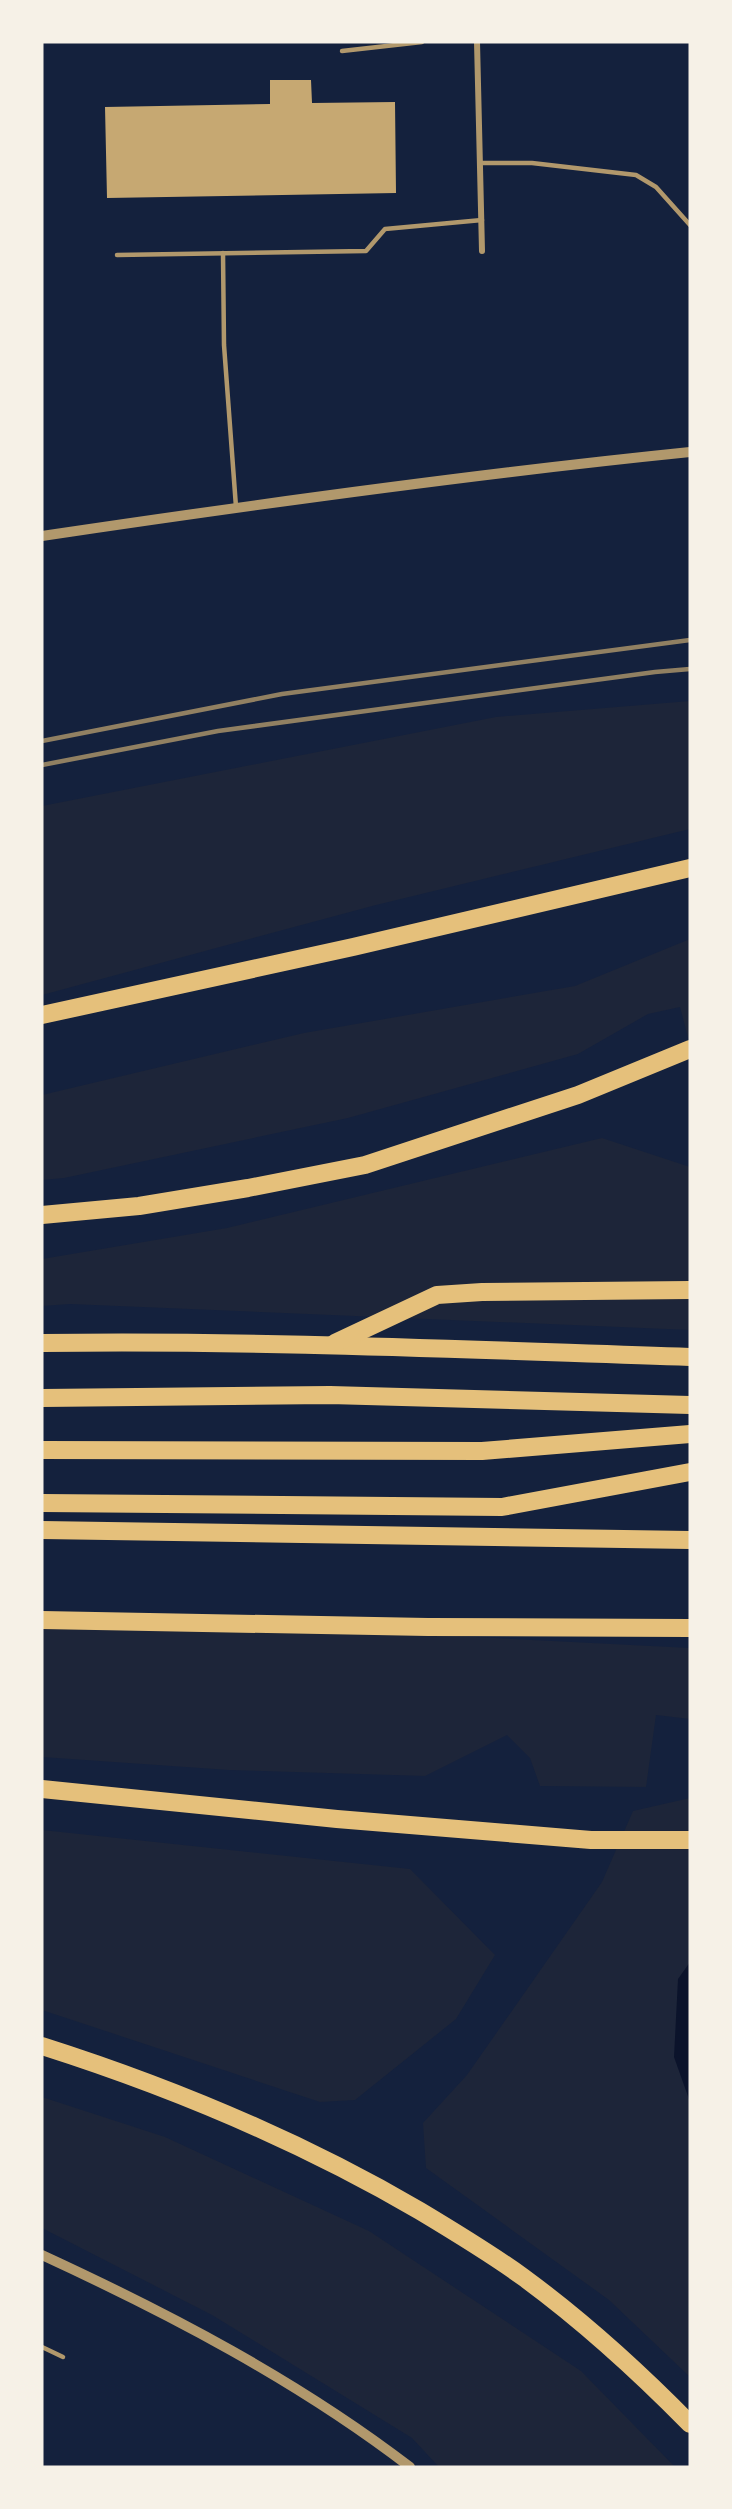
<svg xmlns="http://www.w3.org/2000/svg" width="732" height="2509" viewBox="0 0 732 2509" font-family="Georgia,serif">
<rect width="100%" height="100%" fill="#14213d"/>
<!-- green -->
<g fill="#1d2539">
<polygon points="690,701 690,829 376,905 42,995 42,806 496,717"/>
<polygon points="690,939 690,1045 680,1007 648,1014 578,1054 348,1118 64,1178 42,1180 42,1095 304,1033 575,986"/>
<polygon points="602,1138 690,1167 690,1330 70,1304 42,1306 42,1259 227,1228"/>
<polygon points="42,1628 417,1634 690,1648 690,1719 656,1715 646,1787 540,1786 530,1758 507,1735 425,1776 229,1770 42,1757"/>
<polygon points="690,1798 690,2377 609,2300 426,2168 423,2123 467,2075 602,1882 633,1811"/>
<polygon points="42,1830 410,1869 495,1955 456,2019 355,2100 320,2102 42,2010"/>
<polygon points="42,2097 165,2137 369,2231 581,2371 675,2467 439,2467 412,2438 212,2315 42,2228"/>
</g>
<!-- water -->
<polygon fill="#0b132b" points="690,1962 690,2102 674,2057 678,1979"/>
<!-- building -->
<polygon fill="#c6a872" points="270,80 311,80 312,103 395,102 396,193 107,198 105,107 270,104"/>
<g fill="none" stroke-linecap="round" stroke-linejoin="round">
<!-- service -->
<g stroke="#b1986c" stroke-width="4.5">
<polyline points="342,51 422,42"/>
<polyline points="480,163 532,163 636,175 656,187 690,225"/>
<polyline points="223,253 224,345 236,507"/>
<polyline points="117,255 366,251 385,229 482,220"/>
<polyline points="42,2347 63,2357"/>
</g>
<!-- minor -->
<polyline stroke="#b1986c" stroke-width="6" points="477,42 482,251"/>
<!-- tertiary -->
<g stroke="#b1986c" stroke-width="10">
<path d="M 42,536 C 257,504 473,474 690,452"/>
<path d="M 42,2255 C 170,2314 298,2381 410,2467"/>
</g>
<!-- motorway -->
<g stroke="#e5c07b" stroke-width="18">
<polyline points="42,1015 353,947 690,868"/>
<polyline points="42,1215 139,1206 248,1188 365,1165 578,1095 690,1049"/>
<path d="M 42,1343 C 258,1340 474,1350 690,1357"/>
<polyline points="335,1343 437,1295 482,1292 690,1290"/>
<polyline points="42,1398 330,1395 690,1405"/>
<polyline points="42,1450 482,1451 690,1434"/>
<polyline points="42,1503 502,1507 690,1472"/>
<polyline points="42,1530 690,1540"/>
<polyline points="42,1620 428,1627 690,1628"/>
<polyline points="42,1789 337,1819 591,1840 690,1840"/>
<path d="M 42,2046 C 174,2088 300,2141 420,2211 C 455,2232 490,2253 523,2277 C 583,2321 638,2371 690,2424"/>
</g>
<!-- rail -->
<g stroke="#918062" stroke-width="4.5">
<polyline points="42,741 282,694 690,640"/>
<polyline points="42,765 218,731 655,672 690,669"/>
</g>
</g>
<!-- border -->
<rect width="732" height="2509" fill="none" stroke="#f6f1e7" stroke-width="87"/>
</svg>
